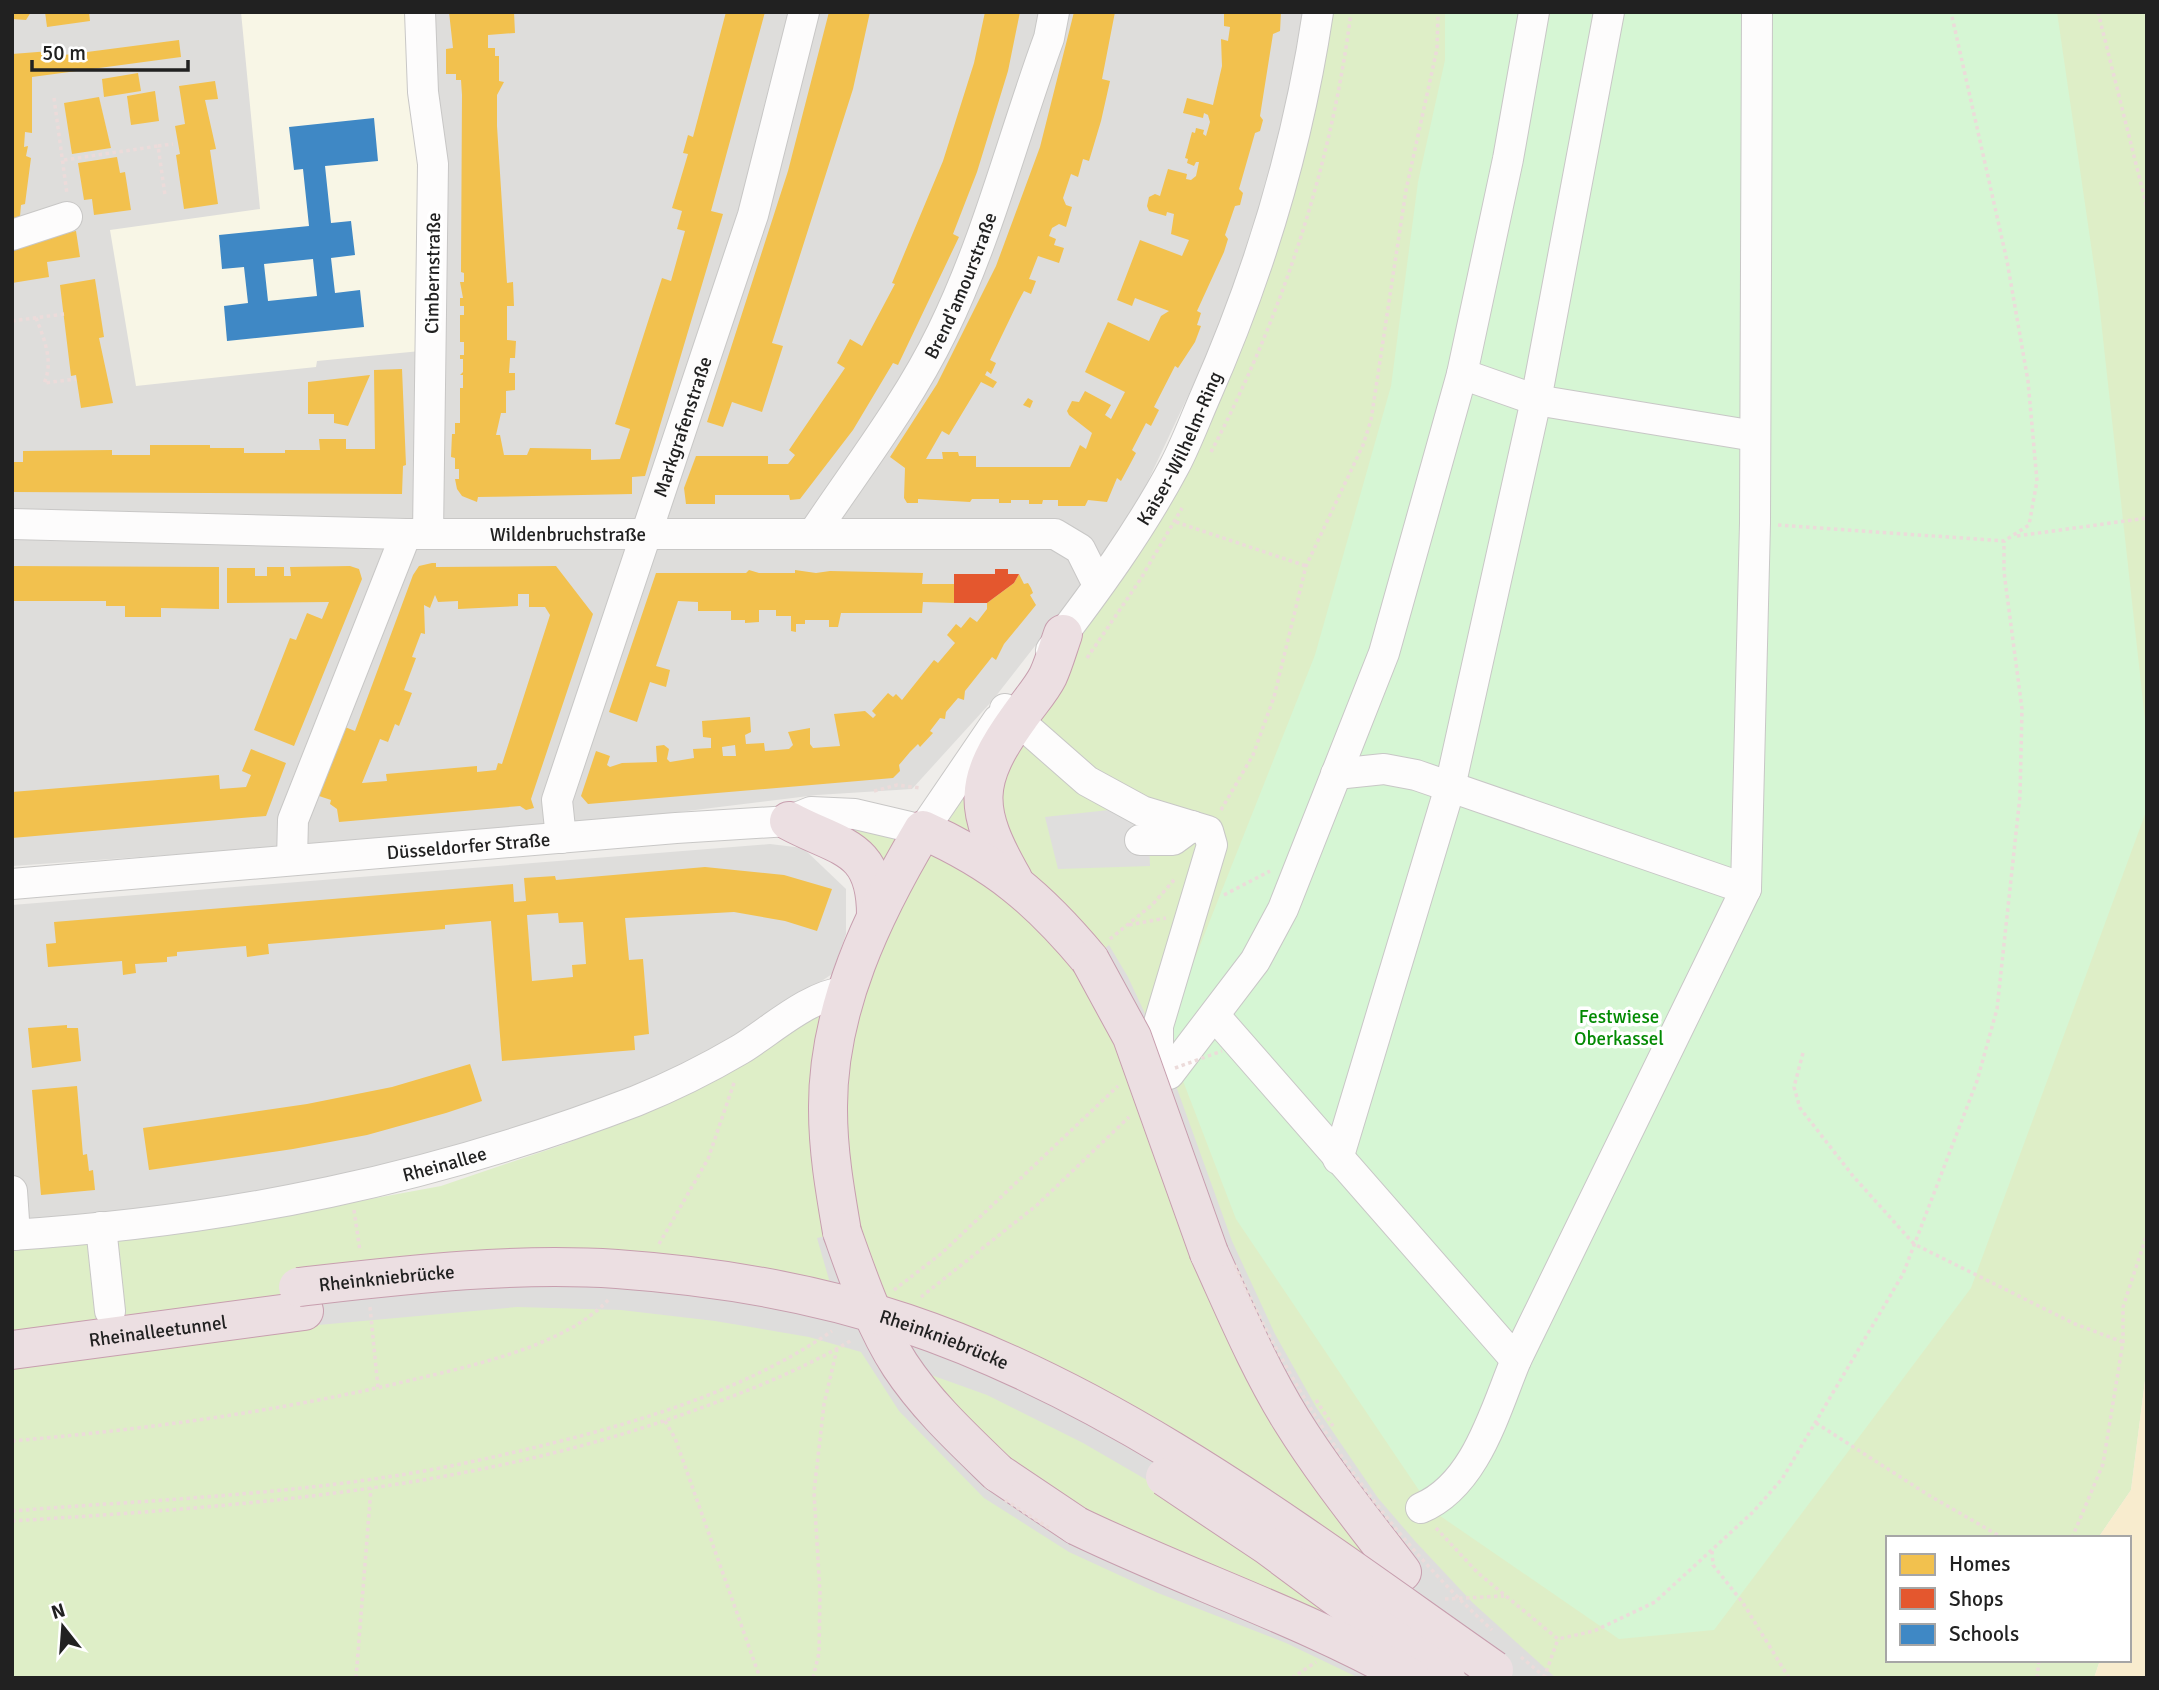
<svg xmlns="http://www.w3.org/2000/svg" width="2159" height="1690" viewBox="0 0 2159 1690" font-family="Signika,sans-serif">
<rect width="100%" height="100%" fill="#efedea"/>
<!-- residential -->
<g fill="#dedddb">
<polygon points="12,12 1317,12 1287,161 1239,269 1210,349 1124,532 992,701 912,789 817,795 549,828 12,866"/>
<polygon points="770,844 803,848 846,889 846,934 832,974 739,1037 653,1085 433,1160 262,1198 12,1229 12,905"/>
</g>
<!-- education -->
<polygon fill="#f8f6e6" points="241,12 420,12 431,350 317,361 316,367 136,386 110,230 260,209"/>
<!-- grass -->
<g fill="#deeec7">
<polygon points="1319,12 2147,12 2147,1365 2131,1490 2098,1538 1888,1538 1888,1660 2100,1660 2094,1678 12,1678 12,1240 262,1219 441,1186 562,1145 662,1106 862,984 933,846 1013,717 1183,466"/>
<polygon points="857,826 898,837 886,874 851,840"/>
</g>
<!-- sand -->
<polygon fill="#f8ecce" points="2147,1365 2147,1678 2094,1678 2100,1660 2129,1660 2129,1538 2098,1538 2131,1490"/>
<!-- park -->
<polygon fill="#d6f6d4" points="1445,12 2057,12 2098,293 2147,738 2147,809 1971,1288 1714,1630 1619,1639 1433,1511 1236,1219 1165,1034 1315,655 1391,386 1418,182 1445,60"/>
<!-- parking -->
<polygon fill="#dfdedd" points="1118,809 1148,822 1150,866 1058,869 1045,817"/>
<!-- pier -->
<path fill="#dedddc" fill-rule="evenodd" d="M 1109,945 L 1128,977 L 1167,1061 L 1232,1241 L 1275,1334 L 1316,1407 L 1378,1498 L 1415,1541 L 1473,1603 L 1556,1678 L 1359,1678 L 1286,1643 L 1158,1593 L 1069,1552 L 984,1498 L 899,1411 L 861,1352 L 809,1337 L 715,1321 L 621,1310 L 517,1307 L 307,1326 L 294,1269 L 405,1258 L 830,1283 L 817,1238 L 852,1230 L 876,1297 L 1375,1569 L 1079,969 ZM 920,1371 L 987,1395 L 1083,1443 L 1171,1494 L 1336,1619 L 1100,1521 L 984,1442 Z"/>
<!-- homes -->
<g fill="#f2c14e" fill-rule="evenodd">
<polygon points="12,12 31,12 26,20 12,19"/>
<polygon points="45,12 89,12 90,21 47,27"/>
<polygon points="449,12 514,12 515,33 488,35 488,48 495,48 495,56 499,56 499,81 504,82 497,95 497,126 507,283 513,282 514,306 507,306 507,340 516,341 515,358 510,358 509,373 515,373 515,390 506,391 506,413 501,413 496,435 500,435 504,455 527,455 530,448 591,449 591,460 620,459 630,429 615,424 662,278 671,281 685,231 677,229 682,211 672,208 688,154 683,153 688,135 693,137 726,12 765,12 711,211 723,214 645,476 632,477 632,494 478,497 477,502 462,496 457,489 455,479 459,479 459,469 455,469 455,458 451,457 452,434 455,434 455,423 460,423 460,388 463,388 463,375 460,375 463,372 463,359 460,359 460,355 464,355 464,342 460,342 460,315 464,315 464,306 460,306 460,298 463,298 460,282 464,282 464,273 461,272 462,95 461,80 456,80 456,74 446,74 446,49 453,48"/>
<polygon points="829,12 870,12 853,89 772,343 783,346 762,412 732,402 723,427 707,422 788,171"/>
<polygon points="985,12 1020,12 1008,71 977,172 953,234 959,237 898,365 893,363 853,430 800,499 790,500 789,495 715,495 715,504 686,504 684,488 696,456 768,456 768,464 788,464 795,455 789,450 845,368 837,363 850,339 862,346 895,284 892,283 943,161 974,63"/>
<polygon points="1074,12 1115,12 1102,79 1110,81 1101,121 1089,161 1083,159 1078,177 1071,174 1063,198 1066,205 1072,207 1066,227 1059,224 1052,228 1049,236 1056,239 1054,245 1064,248 1059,263 1038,256 1029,279 1036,281 1031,294 1024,291 1018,302 990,360 996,363 991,374 987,371 985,375 997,382 993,388 981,382 949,435 942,431 926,459 943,459 942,452 958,452 959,456 976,456 976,467 1070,467 1080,445 1086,449 1092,433 1069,415 1067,411 1072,401 1079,402 1085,391 1111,405 1105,415 1111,419 1125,392 1085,372 1108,322 1149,341 1161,316 1169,311 1135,298 1132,306 1117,300 1140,240 1182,256 1189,240 1171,234 1174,214 1167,212 1166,216 1149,211 1147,206 1149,197 1155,194 1160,196 1168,169 1187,174 1186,179 1191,180 1196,176 1199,162 1196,162 1194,166 1187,163 1188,159 1185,158 1192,132 1195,133 1196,128 1204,130 1203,134 1206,136 1210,122 1208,115 1204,113 1203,118 1183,113 1187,98 1213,105 1222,66 1221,39 1228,41 1230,27 1224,26 1224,12 1281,12 1280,31 1273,34 1260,116 1263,120 1260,131 1255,133 1239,189 1243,193 1240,205 1235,206 1225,235 1228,239 1224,252 1197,311 1201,313 1197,325 1201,326 1195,342 1178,368 1175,366 1154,407 1159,410 1151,426 1146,423 1132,450 1136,453 1121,481 1117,478 1107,502 1088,500 1085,506 1058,506 1058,500 1043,500 1042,504 1029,504 1029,500 1011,500 1011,503 999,503 999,499 972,499 970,502 918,499 918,503 907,503 904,498 905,468 890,457 937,384 996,266 1040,147"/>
<polygon points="179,40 181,57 32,77 32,133 25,132 24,147 28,146 26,156 31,158 25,204 21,205 19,228 12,228 12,54 63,50 64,55"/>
<polygon points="138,73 141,91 104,97 102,79"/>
<polygon points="215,81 218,99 205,100 216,149 210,150 218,204 184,209 176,155 180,154 175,126 185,124 179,86"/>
<polygon points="155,91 159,121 131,125 127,96"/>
<polygon points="99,97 111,148 72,154 64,103"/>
<polygon points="117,157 120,173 125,172 131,210 94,215 92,199 84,200 78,163"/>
<polygon points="76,231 80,257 47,262 49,277 12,283 12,242"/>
<polygon points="95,279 104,337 99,338 113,403 81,408 76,375 71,376 60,285"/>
<polygon points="402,369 406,465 403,466 402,494 12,492 12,462 23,462 23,451 112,450 112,455 150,455 150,445 210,445 210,448 244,448 244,453 285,453 285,450 320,450 319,439 346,439 346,449 375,449 374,370"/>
<polygon points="370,375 348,426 334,423 334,414 308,414 308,382"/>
<polygon points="1028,398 1033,401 1030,408 1023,405"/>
<path d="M 432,563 L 436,563 L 436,567 L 556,566 L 593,614 L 531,799 L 534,808 L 526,810 L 520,806 L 339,822 L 337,809 L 330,804 L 331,800 L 319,796 L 345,727 L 355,731 L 413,575 L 419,566 ZM 518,594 L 529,594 L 529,607 L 545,607 L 550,615 L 502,764 L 498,763 L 496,770 L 477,772 L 477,766 L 386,774 L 387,781 L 362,783 L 380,739 L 388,742 L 395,724 L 399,726 L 412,693 L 404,690 L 416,658 L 412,657 L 421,633 L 425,634 L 424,605 L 430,608 L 435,595 L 438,602 L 458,601 L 458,609 L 518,606 Z"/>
<polygon points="12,566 219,567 219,609 161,608 161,617 125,617 125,606 106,606 106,601 12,601"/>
<polygon points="350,566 359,569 362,579 294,746 254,730 290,638 296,640 307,613 322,619 329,602 227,603 227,568 255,568 255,576 267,576 267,567 284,567 284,576 291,576 290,567"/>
<polygon points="749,570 759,573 795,573 795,570 816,573 830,571 923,573 922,584 954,584 954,603 923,602 922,613 841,613 838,627 829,627 829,620 805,620 805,624 796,624 796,632 791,631 791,616 776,616 776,610 759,610 759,622 745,623 745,620 731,620 731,611 698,611 698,602 678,601 656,666 670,670 666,687 650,682 637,722 609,712 656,573 746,573"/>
<path d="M 1019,574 L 1024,584 L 1028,583 L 1031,588 L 1033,593 L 1030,595 L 1036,605 L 1004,644 L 996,660 L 992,657 L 965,691 L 964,700 L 958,698 L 946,712 L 945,719 L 940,718 L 930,731 L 933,733 L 920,747 L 918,744 L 910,752 L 899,765 L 900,771 L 893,778 L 588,804 L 581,796 L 596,751 L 610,756 L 607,765 L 610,767 L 622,763 L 657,762 L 656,746 L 664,745 L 669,749 L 667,759 L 670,762 L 694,758 L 693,749 L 711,748 L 711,738 L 703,737 L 702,721 L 750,717 L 751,732 L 745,735 L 746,744 L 764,743 L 765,751 L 789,749 L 793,745 L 788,732 L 810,728 L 810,744 L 813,748 L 840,746 L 834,714 L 865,711 L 873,718 L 876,715 L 872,711 L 888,693 L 893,697 L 896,694 L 902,700 L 934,660 L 938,663 L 955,643 L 947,635 L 956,624 L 961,628 L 970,617 L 977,622 L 987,609 L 987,603 L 1014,583 ZM 735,745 L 736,756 L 723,756 L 722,747 Z"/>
<polygon points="251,749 286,763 266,816 12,838 12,792 219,775 220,789 246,787 251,775 242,771"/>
<path d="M 705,867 L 784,875 L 832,889 L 817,931 L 785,921 L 734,912 L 625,918 L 629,960 L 643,959 L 649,1034 L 634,1036 L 635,1050 L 502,1061 L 491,921 L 445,925 L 445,929 L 268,944 L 269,954 L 247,957 L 246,946 L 177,952 L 177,956 L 167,957 L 167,962 L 135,964 L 136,973 L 123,975 L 122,961 L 48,967 L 46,944 L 56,943 L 54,922 L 513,884 L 514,902 L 526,901 L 524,878 L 555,876 L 556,880 ZM 558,913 L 559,923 L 583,922 L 586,964 L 572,965 L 573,977 L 532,981 L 527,915 Z"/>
<polygon points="67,1025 67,1028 78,1028 81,1061 32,1068 28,1028"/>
<polygon points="470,1064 482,1101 446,1113 367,1135 293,1149 149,1170 143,1128 307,1104 392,1087"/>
<polygon points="77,1086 83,1155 87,1154 89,1171 93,1170 95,1190 41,1195 32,1090"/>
</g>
<!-- shops -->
<polygon fill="#e4572e" points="995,569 1008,569 1008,574 1019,574 1014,583 987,603 954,603 954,574 995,574"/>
<!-- schools -->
<path fill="#3f88c5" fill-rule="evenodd" d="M 374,118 L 378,161 L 325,166 L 331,223 L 351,221 L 355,255 L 331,258 L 335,293 L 360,290 L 364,327 L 227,341 L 224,306 L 248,303 L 244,267 L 222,269 L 219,235 L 309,226 L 303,169 L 294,170 L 289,127 ZM 313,259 L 317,296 L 268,301 L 264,264 Z"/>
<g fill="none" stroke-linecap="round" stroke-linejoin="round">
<!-- minor casing -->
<g stroke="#c8c7c6" stroke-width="32">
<g id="minor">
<polyline points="420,12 423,92 433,164 428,534"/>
<polyline points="12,235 67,217"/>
<polyline points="1462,374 1536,400 1755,436"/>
<path id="s1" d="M 12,524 L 406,534 L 1055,534 L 1080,549 L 1098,585"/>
<path id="s2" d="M 813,534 C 857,468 907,404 942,332 C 988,238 1013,136 1049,38 L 1054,12"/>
<path id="s3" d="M 1051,650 C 1096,591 1140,531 1175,465 C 1186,444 1195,420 1205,397 C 1259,275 1298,145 1318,12"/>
<polyline points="1005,709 1087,781 1142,811 1208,831 1212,845 1158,1026 1158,1048 1169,1074 1255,961 1283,909 1384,653 1462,374 1508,159 1534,12"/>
<polyline points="1336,774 1384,769 1416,775 1746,889"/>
<path id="s4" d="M 561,838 L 557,800 L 753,215 L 804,12"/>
<polyline points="1140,840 1173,840 1192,826"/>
<polyline points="292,860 293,820 406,534"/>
<path id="s5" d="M 12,884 L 676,828 L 789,821 L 811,812 L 855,814 L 923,830 L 998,720"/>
<polyline points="1215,1016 1516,1360 1746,889 1755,523 1757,12"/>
<polyline points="1338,1159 1450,787 1536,400 1609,12"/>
<polyline points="12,1191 15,1235"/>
<polyline points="101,1227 110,1311"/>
<path id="s6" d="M 12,1235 C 231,1221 432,1179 636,1101 C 673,1086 707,1069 741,1049 C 773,1029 808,996 847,991"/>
<path d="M 1421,1508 C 1476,1485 1495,1410 1516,1360"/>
</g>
</g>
<!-- highway casing -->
<g stroke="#c79eae" stroke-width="40">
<g id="highway">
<path d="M 789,821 C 839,848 876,845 876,915"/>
<path d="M 1013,879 C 973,809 972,782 1020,716 C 1029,703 1041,690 1048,676 C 1054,663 1058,648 1063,634"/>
<path d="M 842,1232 C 835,1191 828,1151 828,1110 C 827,1009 873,914 923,830 C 997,863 1039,899 1090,960"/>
<path d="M 1209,1253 C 1235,1310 1259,1368 1292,1421 C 1325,1474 1364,1522 1402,1572"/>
<path id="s7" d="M 12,1350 L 304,1311"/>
<polyline points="998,1473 1077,1526"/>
</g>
</g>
<!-- path -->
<g stroke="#ecdbda" stroke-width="3.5" stroke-dasharray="3.5 3.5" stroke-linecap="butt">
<polyline points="2098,12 2147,208"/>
<polyline points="54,98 67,194"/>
<polyline points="158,146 173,144"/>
<polyline points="64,160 158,146 165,195"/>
<path d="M 36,318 C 44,338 54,362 44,383 L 76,379"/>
<polyline points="12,321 64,314"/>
<path d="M 1211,452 C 1282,316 1332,164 1351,12"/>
<polyline points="1176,522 1306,566"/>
<polyline points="1778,525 2004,541 2029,525 2037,481 2028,381 2007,261 1951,12"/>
<polyline points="2017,536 2147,518"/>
<polyline points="1087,658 1140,580 1182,508"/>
<polyline points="874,791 897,785 920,788"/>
<polyline points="1221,810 1253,755 1274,697 1306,566 1363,445 1371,420 1406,190 1437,49 1438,12"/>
<polyline points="1224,895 1270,871"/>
<polyline points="1129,925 1166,918"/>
<polyline points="1110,939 1153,904 1174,880"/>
<polyline points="1803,1053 1794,1087 1800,1108 1853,1176 1914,1244 2075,1324 2123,1342"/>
<polyline points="354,1210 360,1251"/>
<polyline points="659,1244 708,1159 735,1080"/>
<polyline points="894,1290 942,1253 1118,1086"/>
<polyline points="921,1297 1037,1205 1129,1117"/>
<polyline points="370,1307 378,1388"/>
<polyline points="1316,1400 1333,1426"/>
<polyline points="665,1421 675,1438 760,1678"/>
<polyline points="1816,1423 1930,1496 2003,1538"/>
<path d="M 12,1441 C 149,1429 282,1411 416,1379 C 475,1365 567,1345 609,1299"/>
<path d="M 12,1511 C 137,1501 263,1496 387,1477 C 448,1468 509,1454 569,1439 C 661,1415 753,1385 832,1331"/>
<path d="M 12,1521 C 246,1506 476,1490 698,1409 C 751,1390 803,1369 852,1340"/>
<polyline points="1436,1528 1478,1573 1558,1639 1594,1631 1655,1602 1753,1512 1782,1479 1903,1274 1977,1081 1997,1009 2020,796 2022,709 2004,572 2004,541"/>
<polyline points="2072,1538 2103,1464 2123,1342 2123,1307 2147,1234"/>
<polyline points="1712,1551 1713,1565 1743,1603 1789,1678"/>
<polyline points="1445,1599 1504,1596"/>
<polyline points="356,1678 371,1488"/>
<polyline points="813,1678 819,1653 820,1593 814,1492 824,1404 837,1349"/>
<polyline points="1292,1678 1316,1662"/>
<polyline points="1544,1678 1558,1639"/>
<polyline points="2037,1678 2039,1660"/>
</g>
<!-- minor -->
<use href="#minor" stroke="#fdfcfc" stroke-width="30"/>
<!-- highway -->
<use href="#highway" stroke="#ecdfe2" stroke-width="38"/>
<!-- highway-bridge casing -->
<g stroke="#c79eae" stroke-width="40" stroke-linecap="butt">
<g id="highway-bridge">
<polyline points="1090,960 1132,1037 1209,1253"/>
<path d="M 842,1232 C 858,1277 874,1325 900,1365 C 927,1406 963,1439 998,1473"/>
<path id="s8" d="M 298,1287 C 404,1275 510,1262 617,1269 C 714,1276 813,1292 905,1323 C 1123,1396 1308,1540 1494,1670"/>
<polyline points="1165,1477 1268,1546 1446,1678"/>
<path d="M 1077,1526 C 1187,1579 1305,1618 1411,1678"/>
</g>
</g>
<!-- path-bridge -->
<g stroke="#ecdbda" stroke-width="3.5" stroke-dasharray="3.5 3.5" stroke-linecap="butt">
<polyline points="1175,1068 1222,1051"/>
<path d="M 1235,1265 C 1298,1403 1379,1527 1492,1630"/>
<polyline points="1005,1500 1049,1528"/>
<polyline points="1521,1657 1546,1678"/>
</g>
<!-- highway-bridge -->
<use href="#highway-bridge" stroke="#ecdfe2" stroke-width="38"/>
</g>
<g text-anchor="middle" stroke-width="7" stroke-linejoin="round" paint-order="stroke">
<!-- street labels -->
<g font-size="19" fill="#212121" stroke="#fff">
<text transform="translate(432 273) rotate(-89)" y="7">Cimbernstraße</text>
<text dy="7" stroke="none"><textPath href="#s2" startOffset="290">Brend'amourstraße</textPath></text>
<text dy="7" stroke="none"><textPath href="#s4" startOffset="432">Markgrafenstraße</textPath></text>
<text dy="7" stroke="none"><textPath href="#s3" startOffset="240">Kaiser-Wilhelm-Ring</textPath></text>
<text dy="7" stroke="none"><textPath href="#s1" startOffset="556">Wildenbruchstraße</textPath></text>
<text dy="7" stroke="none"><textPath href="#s5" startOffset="458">Düsseldorfer Straße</textPath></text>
<text dy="7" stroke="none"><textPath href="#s6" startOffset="439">Rheinallee</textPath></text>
<text dy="7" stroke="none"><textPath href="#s8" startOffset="89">Rheinkniebrücke</textPath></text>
<text dy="7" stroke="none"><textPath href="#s7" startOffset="147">Rheinalleetunnel</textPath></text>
<text dy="7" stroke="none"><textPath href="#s8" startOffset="656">Rheinkniebrücke</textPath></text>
</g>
<!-- park labels -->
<g font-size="19" fill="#038a03" stroke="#fff">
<text x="1619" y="1023">Festwiese<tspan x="1619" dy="22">Oberkassel</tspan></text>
</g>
</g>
<!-- border -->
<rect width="2159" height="1690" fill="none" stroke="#212121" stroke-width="28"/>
<!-- legend -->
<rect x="1886" y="1536" width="245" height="126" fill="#ffffff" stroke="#a6a6a6" stroke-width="2"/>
<rect x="1900" y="1554" width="35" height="21" fill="#f2c14e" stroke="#a6a6a6" stroke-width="2"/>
<text x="1949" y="1571" font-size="21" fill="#212121">Homes</text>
<rect x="1900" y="1588" width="35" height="21" fill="#e4572e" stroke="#a6a6a6" stroke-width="2"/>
<text x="1949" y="1606" font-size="21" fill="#212121">Shops</text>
<rect x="1900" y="1624" width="35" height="21" fill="#3f88c5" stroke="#a6a6a6" stroke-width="2"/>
<text x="1949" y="1641" font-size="21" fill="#212121">Schools</text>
<!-- north arrow -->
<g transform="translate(63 1627) rotate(343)" stroke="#ffffff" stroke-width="5" paint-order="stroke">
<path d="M0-5L12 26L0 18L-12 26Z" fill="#212121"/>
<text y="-10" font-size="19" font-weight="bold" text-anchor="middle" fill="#212121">N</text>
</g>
<!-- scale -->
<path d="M32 60v10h156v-10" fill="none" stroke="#212121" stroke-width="3.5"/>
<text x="42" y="60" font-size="21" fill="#212121" stroke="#ffffff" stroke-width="5" paint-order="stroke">50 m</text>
</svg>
